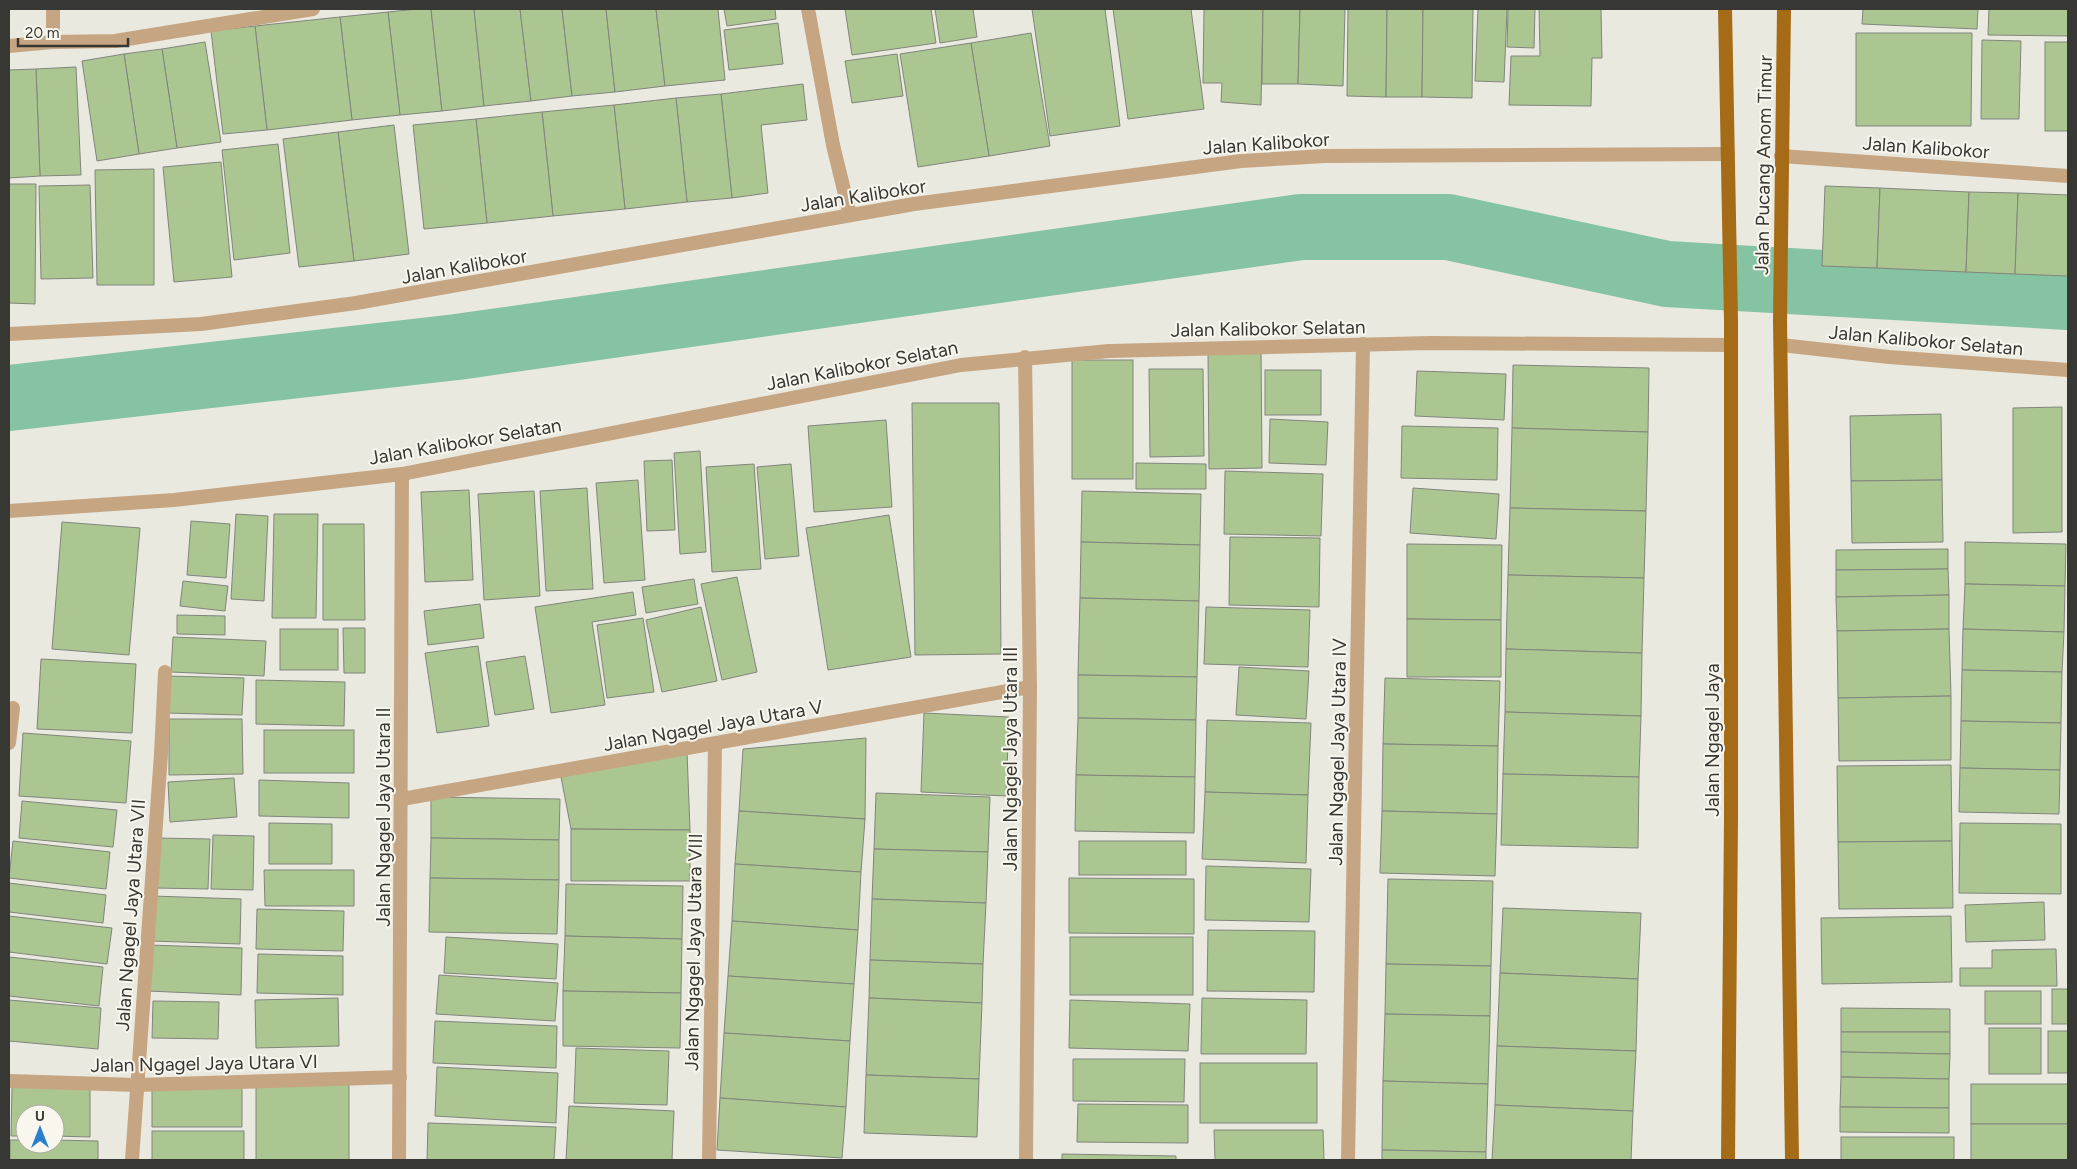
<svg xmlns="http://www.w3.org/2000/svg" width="2077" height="1169" viewBox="0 0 2077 1169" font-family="Figtree,sans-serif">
<rect width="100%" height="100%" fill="#eae9e0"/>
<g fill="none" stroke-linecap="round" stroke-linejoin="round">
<!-- river -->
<polyline stroke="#86c3a2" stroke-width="66" points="9,398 457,347 1301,227 1448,227 1667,274 2068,297"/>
</g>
<!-- building -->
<g fill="#abc691" stroke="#81857d">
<polygon points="417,9 431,9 442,111 400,115 388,12"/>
<polygon points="431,9 474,9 484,106 442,111"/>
<polygon points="474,9 520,9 531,101 484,106"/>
<polygon points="520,9 562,9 572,96 531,101"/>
<polygon points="562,9 606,9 615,92 572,96"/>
<polygon points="606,9 656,9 665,86 615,92"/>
<polygon points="656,9 718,9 725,80 665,86"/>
<polygon points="724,9 775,9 776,19 727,26"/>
<polygon points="845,9 931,9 936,43 852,55"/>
<polygon points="935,9 973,9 977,37 940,43"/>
<polygon points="1032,9 1105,9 1120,126 1050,136"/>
<polygon points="1113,9 1191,9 1204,109 1128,119"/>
<polygon points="1204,9 1263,9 1261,105 1221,102 1222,83 1203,83"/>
<polygon points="1263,9 1300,9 1298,84 1262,84"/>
<polygon points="1300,9 1345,9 1343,86 1298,84"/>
<polygon points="1348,9 1387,9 1386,97 1347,96"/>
<polygon points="1387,9 1423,9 1422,97 1386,97"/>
<polygon points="1423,9 1473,9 1472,98 1422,97"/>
<polygon points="1478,9 1507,9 1504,82 1475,81"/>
<polygon points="1508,9 1535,9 1534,48 1507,47"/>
<polygon points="1539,9 1601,9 1602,58 1592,58 1591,106 1509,105 1511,56 1540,56"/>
<polygon points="1863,9 1978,9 1977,29 1862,24"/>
<polygon points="1989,9 2068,9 2068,36 1988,35"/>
<polygon points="388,12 400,115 352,120 340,17"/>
<polygon points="340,17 352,120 267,130 255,26"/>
<polygon points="778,23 783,64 729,70 724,30"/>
<polygon points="255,26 267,130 223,134 211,31"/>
<polygon points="1031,33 1050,146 989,156 971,43"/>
<polygon points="1856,33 1972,33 1971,126 1856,126"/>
<polygon points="1982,40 2021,41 2019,119 1981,119"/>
<polygon points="205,42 221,142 177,148 162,49"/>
<rect x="2045" y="42" width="23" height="89"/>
<polygon points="971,43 989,156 918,167 900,54"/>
<polygon points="162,49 177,148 139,154 124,54"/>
<polygon points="124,54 139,154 97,161 82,61"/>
<polygon points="897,54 903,96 852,103 845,61"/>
<polygon points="76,67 81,175 40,176 36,69"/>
<polygon points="36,69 40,176 9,178 9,70"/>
<polygon points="803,84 807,120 761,125 768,193 732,198 721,94"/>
<polygon points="721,94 732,198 687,202 676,98"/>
<polygon points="676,98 687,202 625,209 614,105"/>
<polygon points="614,105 625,209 553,216 542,112"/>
<polygon points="542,112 553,216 487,223 476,119"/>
<polygon points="476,119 487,223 424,229 413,125"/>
<polygon points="394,125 409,254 354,261 338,132"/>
<polygon points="338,132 354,261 299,267 283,139"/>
<polygon points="278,144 290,253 234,260 222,150"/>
<polygon points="221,162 232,277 174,282 163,167"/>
<polygon points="154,169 154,285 97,285 95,170"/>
<polygon points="9,184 36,184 35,304 9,303"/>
<polygon points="90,185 93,278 41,279 39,186"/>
<polygon points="1825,186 1880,188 1877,268 1822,266"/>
<polygon points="1880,188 1969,192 1966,272 1877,268"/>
<polygon points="1969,192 2018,193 2015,274 1966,272"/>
<polygon points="2018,193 2068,195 2068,276 2015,274"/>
<polygon points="1261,351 1262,468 1209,469 1208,352"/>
<rect x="1072" y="360" width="61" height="119"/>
<polygon points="1513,365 1649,368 1648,432 1512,428"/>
<polygon points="1149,369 1203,369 1204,456 1150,457"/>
<rect x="1265" y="370" width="56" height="45"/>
<polygon points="1417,371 1506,374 1504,420 1415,416"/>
<polygon points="912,403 999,403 1001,654 915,655"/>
<polygon points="2062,407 2062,532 2013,533 2013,408"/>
<polygon points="1941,414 1942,480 1851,481 1850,416"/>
<polygon points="1270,419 1328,422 1326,465 1269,463"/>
<polygon points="886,420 892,507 814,512 808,426"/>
<polygon points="1402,426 1498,428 1497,480 1401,478"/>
<polygon points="1512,428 1648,432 1646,511 1510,508"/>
<polygon points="700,451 706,552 680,554 674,453"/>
<polygon points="672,460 675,530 647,531 644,461"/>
<polygon points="1136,463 1206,464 1206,489 1136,489"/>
<polygon points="754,464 761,569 712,572 706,467"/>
<polygon points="791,464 799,556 765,559 757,467"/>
<polygon points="1225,471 1323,474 1321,536 1224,534"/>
<polygon points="638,480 645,580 604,583 596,483"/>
<polygon points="1942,480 1943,542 1852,543 1851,481"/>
<polygon points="587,488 593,589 546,591 540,491"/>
<polygon points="1413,488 1499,494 1496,539 1410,533"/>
<polygon points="469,490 473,580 425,582 421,492"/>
<polygon points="534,491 540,596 484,600 478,494"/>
<polygon points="1082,491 1201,494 1200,545 1081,542"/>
<polygon points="1510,508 1646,511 1644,578 1508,575"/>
<polygon points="236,514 268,516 264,601 231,599"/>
<polygon points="274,514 318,514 316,618 272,618"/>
<polygon points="889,515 911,657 828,670 806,528"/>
<polygon points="191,521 230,524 226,578 187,575"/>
<polygon points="62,522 140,528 129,655 52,649"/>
<polygon points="323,524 364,524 365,620 323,620"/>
<polygon points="1230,537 1320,538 1319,607 1229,605"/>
<polygon points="1081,542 1200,545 1199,601 1080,598"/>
<polygon points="1965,542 2066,544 2065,586 1965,584"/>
<polygon points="1407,544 1502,545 1501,620 1407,619"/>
<polygon points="1948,549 1948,569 1836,570 1836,550"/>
<polygon points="1948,569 1949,595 1836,597 1836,570"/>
<polygon points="1508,575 1644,578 1642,653 1506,649"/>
<polygon points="737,577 757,672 722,680 701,584"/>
<polygon points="694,579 698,604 646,613 642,587"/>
<polygon points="183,581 228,586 225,611 180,606"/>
<polygon points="1965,584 2065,586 2064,632 1963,629"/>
<polygon points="633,592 636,615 592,622 605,705 551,713 535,607"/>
<polygon points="1949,595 1949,629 1837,631 1836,597"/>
<polygon points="1080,598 1199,601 1197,677 1078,675"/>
<polygon points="480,604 484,638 428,645 424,611"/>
<polygon points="701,607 717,681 662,692 646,620"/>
<polygon points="1206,607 1310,610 1308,667 1204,664"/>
<polygon points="177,615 225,616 225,635 177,634"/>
<polygon points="643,618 654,692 607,698 597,625"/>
<polygon points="1407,619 1501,620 1501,677 1407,677"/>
<polygon points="343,628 365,628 365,673 344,673"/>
<rect x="280" y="629" width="58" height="41"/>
<polygon points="1949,629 1951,696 1838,698 1837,631"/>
<polygon points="1963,629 2064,632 2062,672 1962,670"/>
<polygon points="173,637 266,641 264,676 171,672"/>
<polygon points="478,646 489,726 437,733 425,653"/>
<polygon points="1506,649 1642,653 1641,716 1505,712"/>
<polygon points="525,656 534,709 495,715 486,662"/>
<polygon points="41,659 136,664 132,733 37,729"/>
<polygon points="1239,667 1309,671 1306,719 1236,715"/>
<polygon points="1962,670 2062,672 2061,723 1961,721"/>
<polygon points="1078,675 1197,677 1196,720 1078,718"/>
<polygon points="167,676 244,678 242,715 166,713"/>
<polygon points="1385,678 1500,681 1498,746 1383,744"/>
<polygon points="256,680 345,682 344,726 256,724"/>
<polygon points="1951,696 1951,760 1839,761 1838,698"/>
<polygon points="1505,712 1641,716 1639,777 1503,774"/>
<polygon points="924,713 1009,717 1006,796 921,792"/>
<polygon points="1078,718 1196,720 1195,777 1076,775"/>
<polygon points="169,719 242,719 243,774 169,775"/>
<polygon points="1207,720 1311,723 1308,795 1205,792"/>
<polygon points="1961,721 2061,723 2060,770 1960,768"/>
<rect x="264" y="730" width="90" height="43"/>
<polygon points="23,733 131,741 126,803 19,796"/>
<polygon points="866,738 865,819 739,811 743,749"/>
<polygon points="1383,744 1498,746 1497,814 1382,811"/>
<polygon points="687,752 690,830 571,829 561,777"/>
<polygon points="1951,765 1952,841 1838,842 1837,766"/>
<polygon points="1960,768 2060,770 2059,814 1959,812"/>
<polygon points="1503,774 1639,777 1638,848 1501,845"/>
<polygon points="1076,775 1195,777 1194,833 1075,831"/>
<polygon points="234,778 237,817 170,822 168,782"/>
<polygon points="259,780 349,783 349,818 259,816"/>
<polygon points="1205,792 1308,795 1306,863 1202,859"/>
<polygon points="876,793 990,797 988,852 874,849"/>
<polygon points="431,797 560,799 559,840 431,838"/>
<polygon points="22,801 117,810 113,847 19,838"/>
<polygon points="739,811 865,819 861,872 735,864"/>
<polygon points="1382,811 1497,814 1495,876 1380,873"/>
<polygon points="269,823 332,824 332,864 269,864"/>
<polygon points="1960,823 2061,824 2061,894 1959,893"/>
<polygon points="571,829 690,830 690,881 571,881"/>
<polygon points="213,835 254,836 253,890 211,889"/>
<polygon points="157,838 210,839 208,889 156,888"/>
<polygon points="431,838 559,840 559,880 430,878"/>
<polygon points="13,841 110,852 106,889 9,878"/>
<rect x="1079" y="841" width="107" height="34"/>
<polygon points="1952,841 1953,908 1839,909 1838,842"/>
<polygon points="874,849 988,852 986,903 872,899"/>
<polygon points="735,864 861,872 858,930 732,921"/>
<polygon points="1206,866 1311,869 1309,922 1205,920"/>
<polygon points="264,870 354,870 354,906 265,906"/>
<polygon points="430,878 559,880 557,934 429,932"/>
<polygon points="1069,878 1194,879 1194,934 1069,933"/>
<polygon points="1388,879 1493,881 1491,966 1386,964"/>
<polygon points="9,883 106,895 103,923 9,912"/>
<polygon points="566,884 683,886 682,939 565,936"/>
<polygon points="153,896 241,899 240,944 151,941"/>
<polygon points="872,899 986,903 983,964 870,960"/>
<polygon points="2044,902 2045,940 1966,942 1965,905"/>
<polygon points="1503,908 1641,913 1638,979 1500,973"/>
<polygon points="257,909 344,911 343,951 256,949"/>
<polygon points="9,916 112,928 107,964 9,952"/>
<polygon points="1951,916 1952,982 1822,984 1821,918"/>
<polygon points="732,921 858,930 854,984 728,976"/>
<polygon points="1208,930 1315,931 1314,992 1207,991"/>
<polygon points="565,936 682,939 681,993 563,991"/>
<polygon points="446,937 558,944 556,979 444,973"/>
<rect x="1070" y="937" width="123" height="58"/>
<polygon points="148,945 242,948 241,995 147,991"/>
<polygon points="2056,949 2057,986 1960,986 1960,968 1992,968 1992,950"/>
<polygon points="258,954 343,956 343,995 257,993"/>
<polygon points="9,957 103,967 99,1006 9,996"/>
<polygon points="870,960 983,964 982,1003 869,998"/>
<polygon points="1386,964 1491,966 1490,1016 1385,1014"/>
<polygon points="1500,973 1638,979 1636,1051 1497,1046"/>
<polygon points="439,975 558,983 555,1021 436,1014"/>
<polygon points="728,976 854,984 850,1041 724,1033"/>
<rect x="2052" y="989" width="16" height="35"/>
<polygon points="563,991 681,993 680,1048 563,1046"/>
<rect x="1985" y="991" width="56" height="33"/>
<polygon points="338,998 339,1046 256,1048 255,1000"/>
<polygon points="869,998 982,1003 979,1079 866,1075"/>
<polygon points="1202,998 1307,1000 1306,1054 1201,1054"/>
<polygon points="9,1000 101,1008 98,1049 9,1041"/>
<polygon points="1070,1000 1190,1004 1188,1051 1069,1048"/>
<polygon points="153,1001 219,1002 218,1039 152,1038"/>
<polygon points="1841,1008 1950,1009 1950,1032 1841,1032"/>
<polygon points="1385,1014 1490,1016 1488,1084 1383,1081"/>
<polygon points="435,1021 557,1026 556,1068 433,1063"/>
<rect x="1989" y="1028" width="52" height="46"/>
<rect x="2048" y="1031" width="20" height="42"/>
<polygon points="1841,1032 1950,1032 1950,1054 1841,1052"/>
<polygon points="724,1033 850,1041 846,1107 720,1098"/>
<polygon points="1497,1046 1636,1051 1633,1111 1495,1105"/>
<polygon points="576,1048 669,1051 667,1105 574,1103"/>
<polygon points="1841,1052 1950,1054 1949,1079 1841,1077"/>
<polygon points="1073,1059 1185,1059 1184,1102 1073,1101"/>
<rect x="1200" y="1063" width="117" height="60"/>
<polygon points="437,1067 558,1073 556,1123 435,1116"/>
<polygon points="866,1075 979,1079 977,1137 864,1133"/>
<polygon points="1841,1077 1949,1079 1949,1108 1840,1107"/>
<polygon points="1383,1081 1488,1084 1486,1152 1382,1150"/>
<rect x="256" y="1084" width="93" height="76"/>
<rect x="1971" y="1084" width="97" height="40"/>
<polygon points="12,1087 90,1088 90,1137 55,1136 55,1114 25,1114 25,1136 11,1136"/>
<polygon points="242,1087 242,1127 152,1127 152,1088"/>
<polygon points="720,1098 846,1107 842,1158 717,1150"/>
<polygon points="1078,1104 1188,1105 1188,1143 1077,1142"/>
<polygon points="1495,1105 1633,1111 1631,1160 1492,1160"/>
<polygon points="569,1106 674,1111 672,1160 566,1160"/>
<polygon points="1840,1107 1949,1108 1949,1133 1840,1132"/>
<polygon points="428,1123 556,1127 554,1160 427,1160"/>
<rect x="1971" y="1124" width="97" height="36"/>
<polygon points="1214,1130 1323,1130 1324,1160 1215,1160"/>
<rect x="152" y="1131" width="92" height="29"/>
<rect x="1841" y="1137" width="113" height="23"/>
<polygon points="10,1140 25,1140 25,1144 55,1144 55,1140 98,1141 98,1160 10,1160"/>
<polygon points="1382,1150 1486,1152 1486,1160 1382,1160"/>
<polygon points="1062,1154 1176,1156 1176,1160 1062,1160"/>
</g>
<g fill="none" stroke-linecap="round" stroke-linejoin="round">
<!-- minor -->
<g stroke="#c6a682" stroke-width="14">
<polyline points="808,9 833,145 850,215"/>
<polyline points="53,42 53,9"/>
<polyline points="9,46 53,42 115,41 313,9"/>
<polyline points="1025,357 1030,687 1026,1160"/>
<polyline points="9,743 13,708"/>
<polyline points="402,799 1030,687"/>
<polyline points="9,1081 137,1085 400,1077"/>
<polyline points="132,1160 161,754 165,672"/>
<polyline points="399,1160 402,474"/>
<polyline points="709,1160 715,744"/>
<polyline points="1348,1160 1363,344"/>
</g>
<!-- tertiary -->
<g stroke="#c6a682" stroke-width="14">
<polyline points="1781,156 2068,176"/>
<polyline points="9,334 201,324 356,303 914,204 1241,161 1325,156 1728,154"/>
<polyline points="1781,345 1889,357 2068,370"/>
<polyline points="9,511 174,500 402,474 961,365 1109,351 1430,343 1731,345"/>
</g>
<!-- primary -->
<g stroke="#a56b17" stroke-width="14">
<polyline points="1725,9 1731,321 1731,817 1728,1160"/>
<polyline points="1784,9 1780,321 1792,1160"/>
</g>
</g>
<g text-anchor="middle" stroke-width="4" stroke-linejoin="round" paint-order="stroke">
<!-- street labels -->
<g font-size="19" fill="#373734" stroke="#f8f6ed">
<text transform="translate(1266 143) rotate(-4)" y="7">Jalan Kalibokor</text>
<text transform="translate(1926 147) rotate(4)" y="7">Jalan Kalibokor</text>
<text transform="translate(1763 165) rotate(-89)" y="7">Jalan Pucang Anom Timur</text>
<text transform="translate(863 195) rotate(-9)" y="7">Jalan Kalibokor</text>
<text transform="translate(464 266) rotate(-10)" y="7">Jalan Kalibokor</text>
<text transform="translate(1268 328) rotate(-1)" y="7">Jalan Kalibokor Selatan</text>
<text transform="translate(1926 340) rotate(5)" y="7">Jalan Kalibokor Selatan</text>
<text transform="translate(862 365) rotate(-11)" y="7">Jalan Kalibokor Selatan</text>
<text transform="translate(465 441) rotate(-10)" y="7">Jalan Kalibokor Selatan</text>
<text transform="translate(713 725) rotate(-10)" y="7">Jalan Ngagel Jaya Utara V</text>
<text transform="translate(1712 740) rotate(-90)" y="7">Jalan Ngagel Jaya</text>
<text transform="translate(1337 752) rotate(-89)" y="7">Jalan Ngagel Jaya Utara IV</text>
<text transform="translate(1010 759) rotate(-90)" y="7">Jalan Ngagel Jaya Utara III</text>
<text transform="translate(383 817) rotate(-90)" y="7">Jalan Ngagel Jaya Utara II</text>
<text transform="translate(130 915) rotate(-86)" y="7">Jalan Ngagel Jaya Utara VII</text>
<text transform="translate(693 952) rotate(-89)" y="7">Jalan Ngagel Jaya Utara VIII</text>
<text transform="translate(204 1063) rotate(-1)" y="7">Jalan Ngagel Jaya Utara VI</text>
</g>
</g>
<!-- border -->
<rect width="2077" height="1169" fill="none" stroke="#373734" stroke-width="20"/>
<!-- north arrow -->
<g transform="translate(40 1129)"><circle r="24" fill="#f8f6ed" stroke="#abaaa3"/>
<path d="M0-4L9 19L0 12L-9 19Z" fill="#287fcc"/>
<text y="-8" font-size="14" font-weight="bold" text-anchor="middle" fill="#373734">U</text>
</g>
<!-- scale -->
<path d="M18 38v8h110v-8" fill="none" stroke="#373734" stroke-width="2.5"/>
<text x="25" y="38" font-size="15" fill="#373734" stroke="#f8f6ed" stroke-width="4" paint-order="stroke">20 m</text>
</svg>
